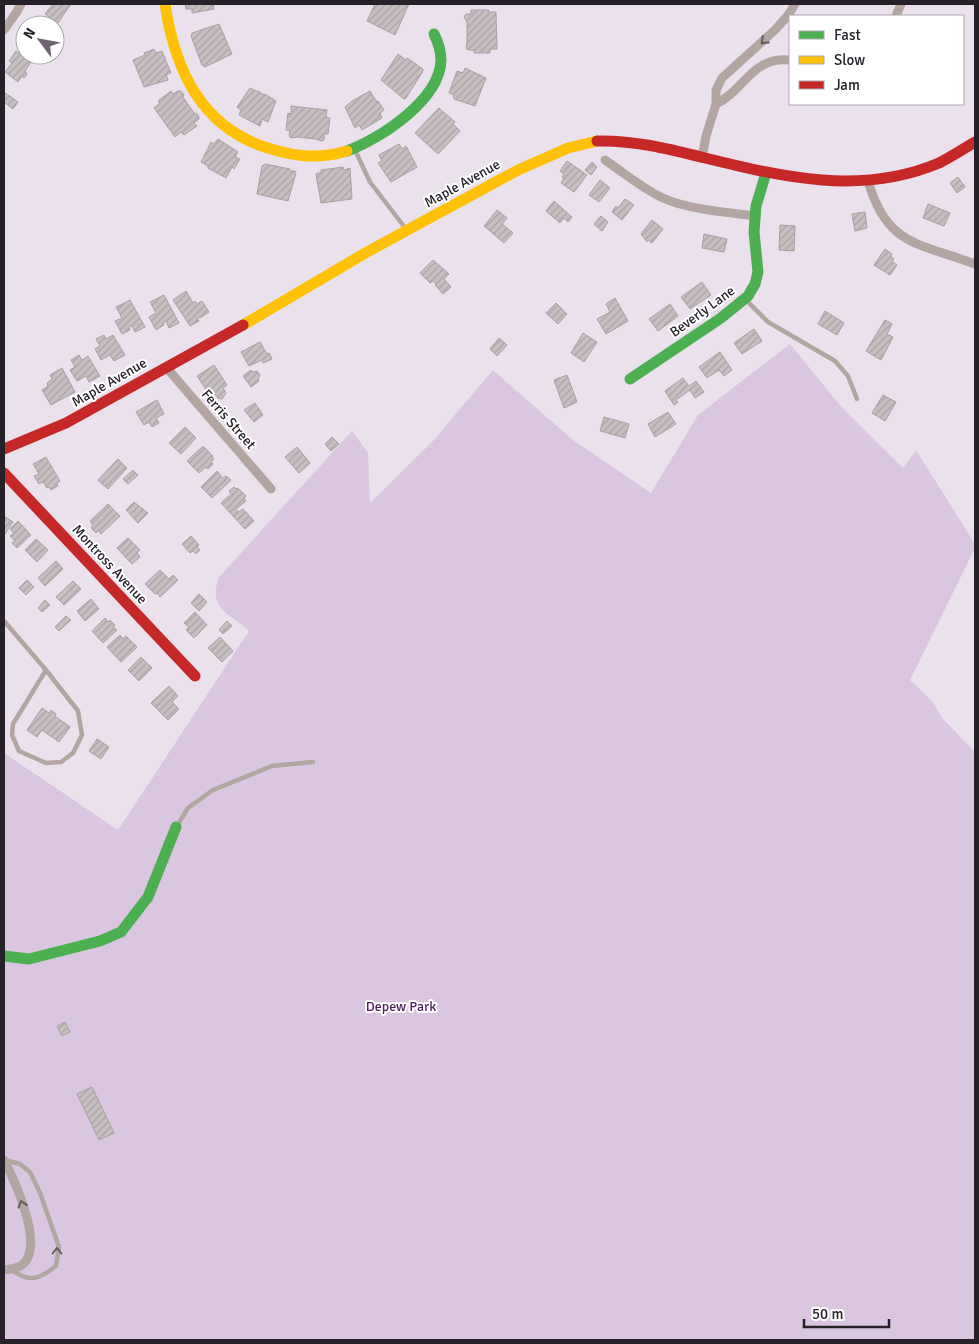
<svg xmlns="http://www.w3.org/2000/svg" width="979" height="1344" viewBox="0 0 979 1344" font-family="Signika,sans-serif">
<defs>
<pattern id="building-hatch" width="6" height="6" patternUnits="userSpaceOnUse" patternTransform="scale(1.25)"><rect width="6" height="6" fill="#c6bec0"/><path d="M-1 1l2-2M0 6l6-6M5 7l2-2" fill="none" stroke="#aaa3a5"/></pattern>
</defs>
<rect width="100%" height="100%" fill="#eae1ed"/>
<!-- park -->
<path fill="#dac6e0" d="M 790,344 L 843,409 L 903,468 L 916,450 L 975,544 L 975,548 L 910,680 L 932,701 L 943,719 L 975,752 L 975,1340 L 4,1340 L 4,753 L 118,830 L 249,631 C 230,613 207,609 219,577 L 352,431 L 368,453 L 370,503 L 432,442 L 493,370 L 573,440 L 651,493 L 698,415 Z"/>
<!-- building -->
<g fill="url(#building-hatch)" stroke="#a8a0a2">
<polygon points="53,4 71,4 55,27 55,25 48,25 47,23 50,18 45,14"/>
<polygon points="185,4 213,4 214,9 192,13 192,9 186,9"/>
<polygon points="375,4 409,4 395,35 367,21"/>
<polygon points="471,10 489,10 488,12 496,12 497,49 490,49 490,53 474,53 474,50 468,50 466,48 467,42 467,22 464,17 466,14 471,14"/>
<polygon points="219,24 232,54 205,67 202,65 191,36 192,33"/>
<polygon points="154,49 156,53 162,51 171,73 166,75 168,80 144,87 133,60 145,55 144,53"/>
<polygon points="16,51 31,62 25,71 27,74 24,78 22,76 18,82 5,72 12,63 9,61"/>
<polygon points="398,54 406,60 407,58 423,69 423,71 406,98 404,99 381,80"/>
<polygon points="465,68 486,78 475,106 454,99 453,94 449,93 457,71 463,73"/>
<polygon points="250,88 256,91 258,91 264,95 265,94 276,101 268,122 262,119 260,126 239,115 241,110 237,107"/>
<polygon points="171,91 173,94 178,91 181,91 184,95 183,97 194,113 197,114 199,117 199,119 194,123 197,126 184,135 181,132 175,137 154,108 160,103 158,101"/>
<polygon points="370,91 376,101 378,101 384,110 380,113 382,118 362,130 359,125 355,128 345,107 352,101"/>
<polygon points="4,92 18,102 13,109 4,102"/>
<polygon points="291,106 327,110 326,117 330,118 328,134 324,134 324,140 321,141 316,139 297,137 291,138 289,135 290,131 286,130 288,113 291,114"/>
<polygon points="439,108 455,122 453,124 460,131 438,154 415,133"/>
<polygon points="218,139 238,152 235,157 240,159 234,169 232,167 226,178 208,168 208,166 201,162 211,142 214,144"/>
<polygon points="399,144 402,149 406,146 417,167 391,182 378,163 382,161 379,155"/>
<polygon points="567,161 587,175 574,192 561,183 564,178 562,177 564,174 560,171"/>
<polygon points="592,162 597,167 591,175 585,170"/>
<polygon points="265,164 290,169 290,171 295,171 296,173 288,201 257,194 262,166"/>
<polygon points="343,167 344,170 350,168 352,199 321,203 316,175 317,173 321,173 321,170"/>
<polygon points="958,177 965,187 957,193 950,183"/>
<polygon points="600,180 610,188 599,202 589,195"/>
<polygon points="625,199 634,205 622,220 612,212 616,206 618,208"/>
<polygon points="554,201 572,217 568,222 564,218 560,223 546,211"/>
<polygon points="928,204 950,213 944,226 923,218"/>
<polygon points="497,210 507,218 502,224 513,233 504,243 484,226"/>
<polygon points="865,212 867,228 855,231 852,214"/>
<polygon points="601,216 608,222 602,231 594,224"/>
<polygon points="652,220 663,229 652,243 648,240 647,242 641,234"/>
<polygon points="780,225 795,226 794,251 779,250"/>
<polygon points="704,234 727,239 724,252 702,248"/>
<polygon points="885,249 892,254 891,257 894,259 892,261 897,265 890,275 874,265"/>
<polygon points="433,260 449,274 444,279 451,287 443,294 435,285 436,284 433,281 430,283 420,273"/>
<polygon points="702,282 711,295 690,309 681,297"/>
<polygon points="186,291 193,303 195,301 197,304 202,301 209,312 200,318 199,317 197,318 199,321 190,326 173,300"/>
<polygon points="164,295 179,323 169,328 166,321 163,323 164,325 156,330 149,317 156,313 150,302"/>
<polygon points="615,298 628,321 606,334 597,319 610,312 606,304"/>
<polygon points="130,300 145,327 135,332 132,326 129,327 130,330 122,334 115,321 122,318 116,307"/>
<polygon points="556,303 567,314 558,324 546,313"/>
<polygon points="670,304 678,316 658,331 649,319"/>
<polygon points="825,311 844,323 837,335 818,324"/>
<polygon points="885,320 892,324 887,334 893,337 881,360 866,351"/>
<polygon points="754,329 762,341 742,354 734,343"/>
<polygon points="583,333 597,342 584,362 571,353"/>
<polygon points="104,335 106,339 113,335 125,355 114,361 110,355 101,360 95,349 100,346 96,339"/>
<polygon points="499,338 507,345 497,356 490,349"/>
<polygon points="260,342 267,354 269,353 272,359 263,363 262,360 249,366 241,352"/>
<polygon points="720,352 732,370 724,376 719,370 707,378 699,367"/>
<polygon points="79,355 82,360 88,356 100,376 89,382 86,376 77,381 70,370 75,367 71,360"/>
<polygon points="214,365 227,385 223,388 226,393 222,399 218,398 215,394 211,397 197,376"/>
<polygon points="62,368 75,392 51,405 42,390 48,386 47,383 52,379 50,375"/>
<polygon points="251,370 252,372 257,371 260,375 258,379 259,381 251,387 243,376"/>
<polygon points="567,375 577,402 564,408 554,380"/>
<polygon points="683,378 689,386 696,381 704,392 695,398 690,390 676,400 678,402 674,405 665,391"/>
<polygon points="883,395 896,402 885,421 872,413"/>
<polygon points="157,400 164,414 156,418 159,423 152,427 149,422 144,425 136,412"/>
<polygon points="255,403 263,415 254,422 244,410"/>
<polygon points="668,412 676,424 655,437 648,424"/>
<polygon points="604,417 629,424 625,438 600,431"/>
<polygon points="185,427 196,438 181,454 169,443"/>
<polygon points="332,437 339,444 331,451 325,444"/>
<polygon points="203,446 213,456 212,457 214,459 211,462 213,464 208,469 206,467 199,473 187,461"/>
<polygon points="297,447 310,463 299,473 285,457"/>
<polygon points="46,457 60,481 57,483 58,486 51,490 49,487 47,488 43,482 39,484 34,476 39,474 33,464"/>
<polygon points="118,459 127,468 108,489 98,480"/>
<polygon points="133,470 138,475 128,484 123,479"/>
<polygon points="217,471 223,478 226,476 231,480 212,498 201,487"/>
<polygon points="234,487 236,489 237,488 240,490 246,496 244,498 246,501 236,509 239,512 243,509 254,521 245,529 221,503 231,494 229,491"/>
<polygon points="134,502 148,513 138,523 126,510"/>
<polygon points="108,504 120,516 101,534 98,530 96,533 91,528 93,525 90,521"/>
<polygon points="4,516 13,522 5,534 4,533"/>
<polygon points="18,521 31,535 17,548 12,543 15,541 10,536 14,533 10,529"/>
<polygon points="191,536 199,545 197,547 200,550 196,554 193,551 190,553 182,544"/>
<polygon points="128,538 140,550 137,553 140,557 132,564 117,548"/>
<polygon points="36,539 48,550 37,562 25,550"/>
<polygon points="56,561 63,569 45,586 38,578"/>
<polygon points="160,570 169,579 173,575 178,580 160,597 157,593 155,594 145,584"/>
<polygon points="27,580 34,587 26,595 19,588"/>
<polygon points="73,581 81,589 64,605 56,597"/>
<polygon points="199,594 207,602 199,611 191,603"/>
<polygon points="91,599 99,609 85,621 77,611"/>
<polygon points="45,600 50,605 42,612 38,608"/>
<polygon points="195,612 207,625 194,638 186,630 189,627 184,623"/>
<polygon points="66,616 71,620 59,631 55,627"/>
<polygon points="105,618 108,622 110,620 115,625 113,627 117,630 103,643 92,631"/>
<polygon points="227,621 232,626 223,634 219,630"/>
<polygon points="120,635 123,639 126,636 137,647 121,662 107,647"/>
<polygon points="220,637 233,651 222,662 208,648"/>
<polygon points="141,657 152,668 139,681 128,670"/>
<polygon points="169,686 178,696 172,702 179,709 168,720 151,703"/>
<polygon points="42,708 49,713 51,710 56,714 55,716 70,727 59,742 42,730 37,737 27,730"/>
<polygon points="97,739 109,747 101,759 89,751"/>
<polygon points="65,1022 70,1032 62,1036 57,1026"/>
<polygon points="92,1087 114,1133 99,1140 77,1094"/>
</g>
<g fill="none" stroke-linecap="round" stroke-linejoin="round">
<!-- lane -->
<g stroke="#b3a5a2" stroke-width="4.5">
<polyline points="355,150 370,182 406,229"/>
<polyline points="746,300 768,322 835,361 848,376 857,399"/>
<polyline points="4,621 46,670 78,711 82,735 73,753 61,762 46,763 19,751 12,735 13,724 46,670"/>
<polyline points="177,826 188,808 213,790 272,766 313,762"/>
<path d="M 5,1160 L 20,1164 L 30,1172 L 40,1193 L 59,1247 L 56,1266 C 40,1279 29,1283 12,1270"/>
</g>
<!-- street -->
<g stroke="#b3a5a2" stroke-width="9">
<polyline points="896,16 901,4"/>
<polyline points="4,30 16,13 21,4"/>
<path d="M 716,104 C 745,90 752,56 790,60"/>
<polyline points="702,158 706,136 716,104 716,90 722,78 776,29 789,14 795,4"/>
<path d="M 605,160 C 624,173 642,188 663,198 C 686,209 730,213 756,216"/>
<path d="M 868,181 C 887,247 920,243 975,264"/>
<polyline points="166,367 271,489"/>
<path d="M 4,1160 C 15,1181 40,1237 27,1259 C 23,1268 12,1269 4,1270"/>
</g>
<!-- fast -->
<g stroke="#4caf50" stroke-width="11">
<path d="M 347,151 C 380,139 440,100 441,60 C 441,51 438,42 434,34"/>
<polyline points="630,379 721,318 748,296 755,284 758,272 754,232 756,206 766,173"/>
<polyline points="4,956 29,959 100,941 121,932 148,897 176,827"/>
</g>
<!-- slow -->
<g stroke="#ffc107" stroke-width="11">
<path d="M 165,4 C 175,71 202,129 271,149 C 297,157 320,159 347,151"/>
<polyline points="243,325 367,252 518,170 568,148 597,141"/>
</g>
<!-- jam -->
<g stroke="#c62828" stroke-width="11">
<path d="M 597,141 C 634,140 669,149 705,158 C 783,177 861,196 939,163 C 951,157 963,149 975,142"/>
<polyline points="4,449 66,423 243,325"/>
<polyline points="4,473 195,676"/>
</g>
</g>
<!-- one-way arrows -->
<defs><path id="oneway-chevron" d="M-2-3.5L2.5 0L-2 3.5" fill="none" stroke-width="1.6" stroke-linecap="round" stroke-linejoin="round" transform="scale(1.25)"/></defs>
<g stroke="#655c5f">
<use href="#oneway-chevron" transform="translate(764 41) rotate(137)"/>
<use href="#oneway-chevron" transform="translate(22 1204) rotate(-107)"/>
<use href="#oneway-chevron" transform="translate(57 1251) rotate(-90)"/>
</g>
<g text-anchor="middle" stroke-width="4" stroke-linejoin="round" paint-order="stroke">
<!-- street labels -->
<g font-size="14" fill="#262028" stroke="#fff">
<text transform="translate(462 183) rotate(-29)" y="5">Maple Avenue</text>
<text transform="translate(702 311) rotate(-36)" y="5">Beverly Lane</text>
<text transform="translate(109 382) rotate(-30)" y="5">Maple Avenue</text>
<text transform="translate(229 419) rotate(49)" y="5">Ferris Street</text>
<text transform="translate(110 564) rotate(47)" y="5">Montross Avenue</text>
</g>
<!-- park labels -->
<g font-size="14" fill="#50235e" stroke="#fff">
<text x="401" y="1011">Depew Park</text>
</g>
</g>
<!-- border -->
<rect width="979" height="1344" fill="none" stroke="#262028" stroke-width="10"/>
<!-- legend -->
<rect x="789" y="15" width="175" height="90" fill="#ffffff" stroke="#a8a6a9"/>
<rect x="799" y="31" width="25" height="8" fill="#4caf50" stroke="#a8a6a9"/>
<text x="834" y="40" font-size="15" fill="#262028">Fast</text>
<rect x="799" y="56" width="25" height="8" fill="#ffc107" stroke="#a8a6a9"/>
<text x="834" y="65" font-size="15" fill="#262028">Slow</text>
<rect x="799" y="81" width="25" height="8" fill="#c62828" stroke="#a8a6a9"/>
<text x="834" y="90" font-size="15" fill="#262028">Jam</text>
<!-- north arrow -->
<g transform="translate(40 40) rotate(302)"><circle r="24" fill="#ffffff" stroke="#a8a6a9"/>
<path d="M0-4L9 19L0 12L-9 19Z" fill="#6b646d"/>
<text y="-8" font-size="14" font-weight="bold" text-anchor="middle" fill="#262028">N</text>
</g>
<!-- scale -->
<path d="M804 1319v8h85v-8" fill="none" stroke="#262028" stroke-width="2.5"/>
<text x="812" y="1319" font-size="15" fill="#262028" stroke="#ffffff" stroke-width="4" paint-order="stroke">50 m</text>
</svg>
